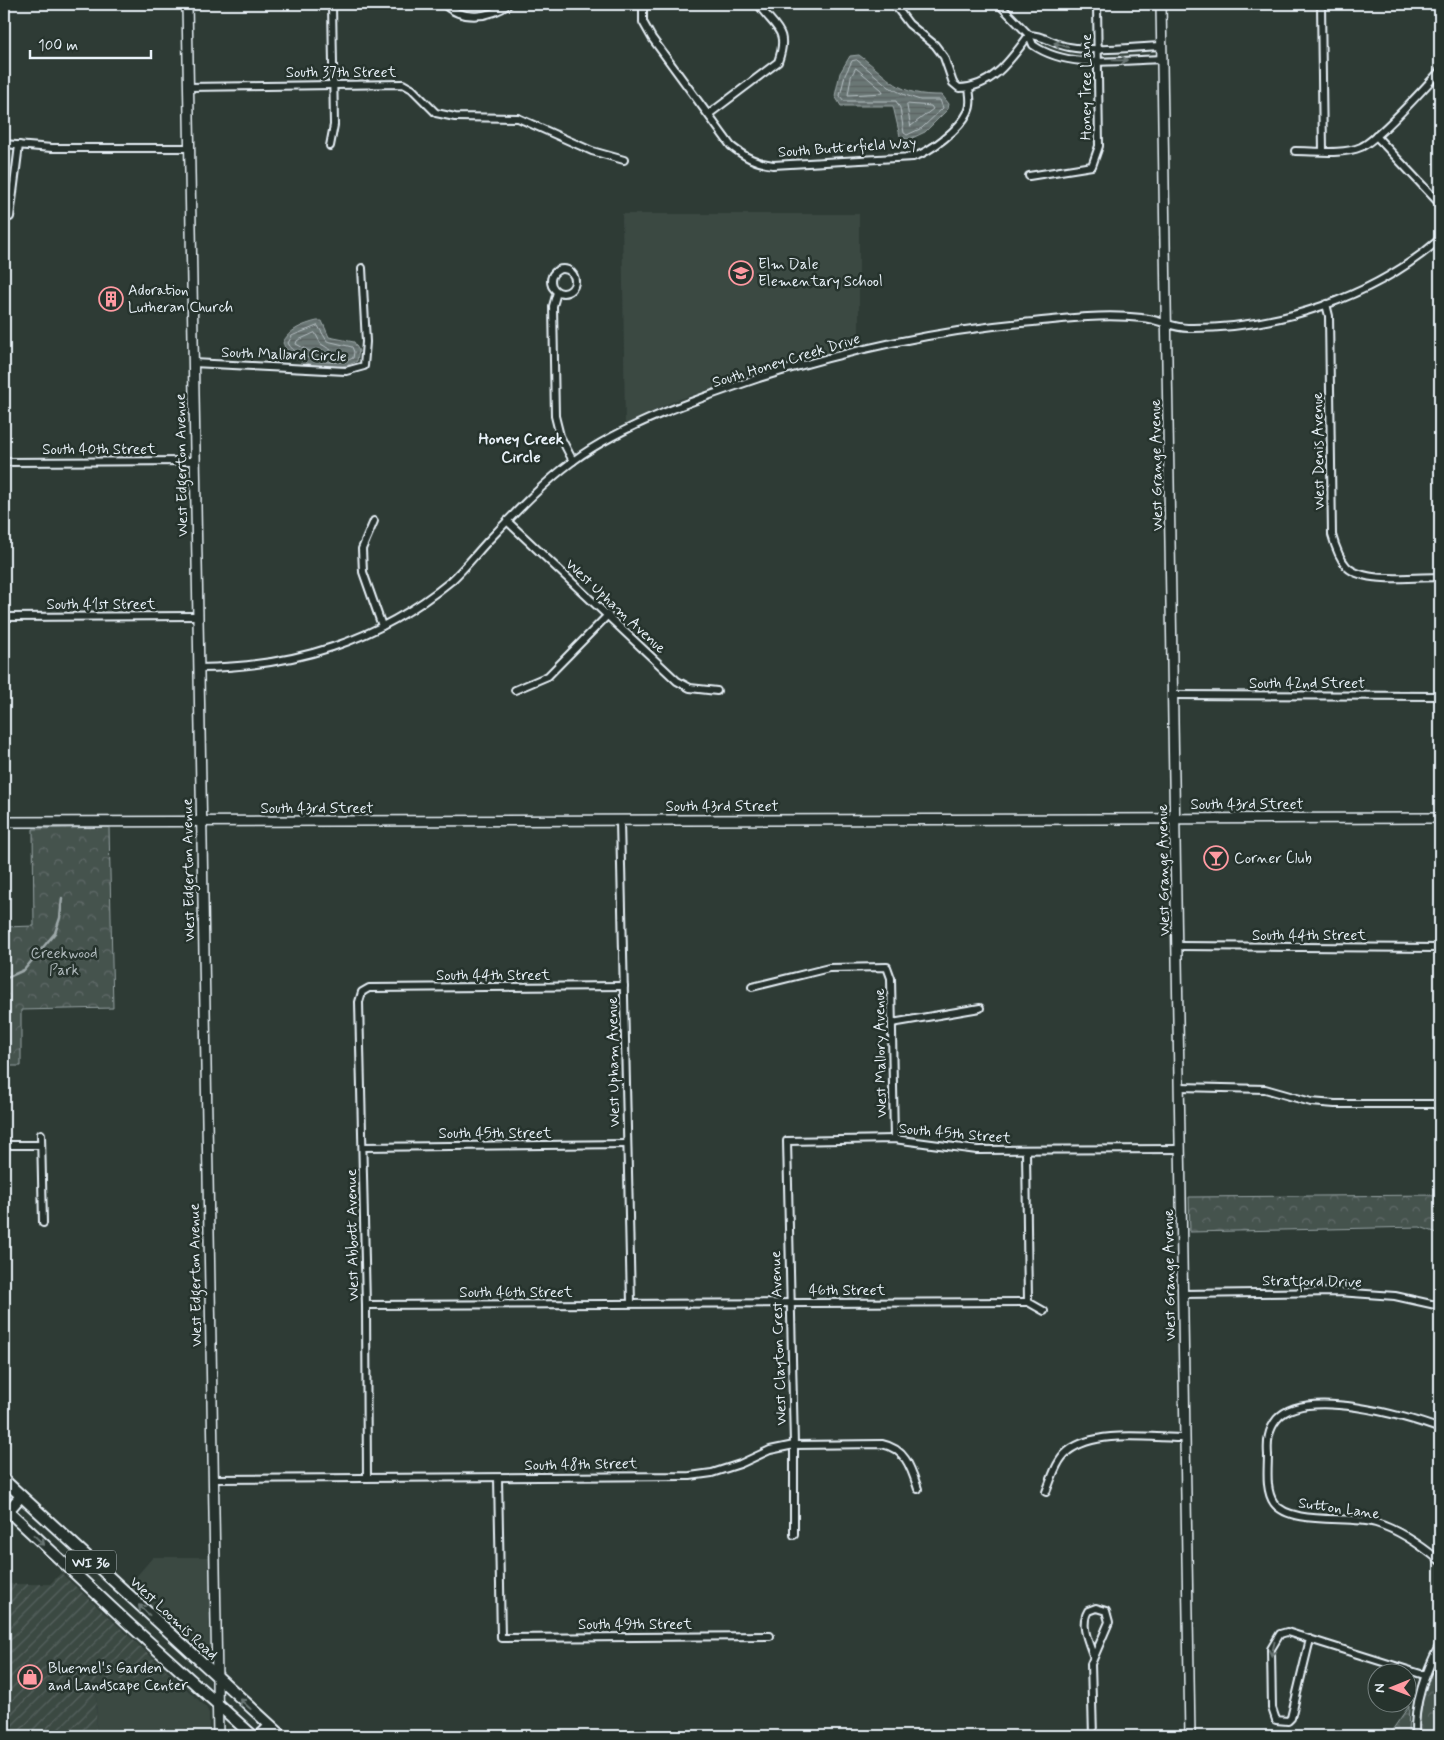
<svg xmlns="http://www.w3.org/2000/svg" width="1444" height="1740" viewBox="0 0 1444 1740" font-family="Mynerve,sans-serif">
<defs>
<pattern id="industrial-furrows" width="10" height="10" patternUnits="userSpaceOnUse" patternTransform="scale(1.25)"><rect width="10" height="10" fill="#3b4843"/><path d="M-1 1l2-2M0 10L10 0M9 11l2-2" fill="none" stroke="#57635f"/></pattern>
<pattern id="park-crowns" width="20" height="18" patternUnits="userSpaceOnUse" patternTransform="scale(1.25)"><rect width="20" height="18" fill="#45524e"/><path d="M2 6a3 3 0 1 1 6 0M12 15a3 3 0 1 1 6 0" fill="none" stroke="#606b68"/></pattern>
<pattern id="water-rules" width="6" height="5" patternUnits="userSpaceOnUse" patternTransform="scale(1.25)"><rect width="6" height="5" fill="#6b7775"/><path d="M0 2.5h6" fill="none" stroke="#586060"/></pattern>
</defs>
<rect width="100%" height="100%" fill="#2e3b35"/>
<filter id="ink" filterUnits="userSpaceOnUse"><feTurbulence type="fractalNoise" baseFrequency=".02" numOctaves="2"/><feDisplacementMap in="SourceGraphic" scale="10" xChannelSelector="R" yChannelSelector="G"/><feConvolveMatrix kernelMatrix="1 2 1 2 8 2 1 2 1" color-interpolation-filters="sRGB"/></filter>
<g filter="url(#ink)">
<!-- built -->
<g fill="#3b4843">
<polygon points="622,214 859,214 859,331 862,344 771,369 674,401 625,425"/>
<polygon points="153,1557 209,1557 210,1645 207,1654 199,1652 128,1586"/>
<polygon points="167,1671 206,1707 209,1713 209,1736 96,1736 97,1680 154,1680"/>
</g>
<!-- industrial -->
<polygon fill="url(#industrial-furrows)" points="61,1573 167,1671 154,1680 97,1680 96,1736 4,1736 4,1584 50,1584"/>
<!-- park -->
<g fill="url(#park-crowns)" stroke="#96a2a3">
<polygon points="109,827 113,1008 21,1010 21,1066 4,1066 4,927 34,926 33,829"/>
<polygon points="1440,1195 1440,1234 1420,1227 1190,1232 1189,1197"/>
<polygon points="1431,1667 1440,1671 1440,1736 1418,1736 1423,1694"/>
<polygon points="1409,1706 1408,1736 1388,1736"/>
</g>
<!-- water -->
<g fill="url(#water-rules)" stroke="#9da8a9">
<path d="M 859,55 C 891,79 897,96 942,95 L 949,104 L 948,109 L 925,132 L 908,140 L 900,136 L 893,106 L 841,106 L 835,96 L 840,73 L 850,56 Z"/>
<path d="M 317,321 L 322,321 L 329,337 L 354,342 L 359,351 L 357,361 C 342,371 306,367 292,356 C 287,353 285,347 283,343 C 288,330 304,324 317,321 Z"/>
</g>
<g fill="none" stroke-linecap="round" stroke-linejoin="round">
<!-- shore -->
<g stroke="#b6c0c4" stroke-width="1">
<polygon points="857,60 889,87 905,95 920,100 940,100 943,108 922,128 907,135 904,133 900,108 896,101 844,101 840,96 845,75 852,61"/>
<polygon points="856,68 882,90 883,93 848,95 851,77"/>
<polygon points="907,104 931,106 933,109 911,126"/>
<path d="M 318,326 L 327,341 L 352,347 L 354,352 L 353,358 C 337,367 297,361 288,343 L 292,336 Z"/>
<polygon points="315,333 321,344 331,350 330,354 311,352 296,344 297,341"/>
</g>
<!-- stream -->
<polyline stroke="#9da8a9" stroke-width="2.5" points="4,979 24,970 55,933 60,918 62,898"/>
<!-- street casing -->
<g stroke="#e8f1f8" stroke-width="10">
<g id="street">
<path d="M 444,4 C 462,21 490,18 509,4"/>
<path d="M 643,4 L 643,22 L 652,38 L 731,146 C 745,157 756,163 773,165 L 913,157 C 930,152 960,129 968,112 C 972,105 970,96 969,88"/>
<path d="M 894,4 L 909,24 L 935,45 L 944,57 L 953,83 L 959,88 C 992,88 1011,59 1029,35"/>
<path d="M 999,4 L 1029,35 L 1033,45 C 1069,70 1121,60 1162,59"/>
<polyline points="1321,4 1323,151"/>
<path d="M 1029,35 C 1044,35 1054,45 1069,47 C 1098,52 1132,47 1162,46"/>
<polyline points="188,87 403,84 412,89 436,113 455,117 518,118 592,151 624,160"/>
<path d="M 709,114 L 778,62 C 790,29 774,28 758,4"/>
<polyline points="1376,136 1440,204"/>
<polyline points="4,144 52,148 190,148"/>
<polyline points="330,146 334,125 332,4"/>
<path d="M 1295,151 C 1316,151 1342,155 1361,147 C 1380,138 1423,89 1440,71"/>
<polyline points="1029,176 1092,166 1099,146 1097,4"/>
<polyline points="10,217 19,145"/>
<circle cx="563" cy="281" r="12"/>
<polyline points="557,292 553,306 555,416 560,436 573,461"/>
<path d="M 1326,304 L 1329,316 L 1332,535 C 1335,546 1339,558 1347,567 C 1365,584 1416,577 1440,577"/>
<polyline points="193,363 346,371 364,366 366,342 362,268"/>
<polyline points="4,462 195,461"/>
<polyline points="374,521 362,549 363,572 382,626"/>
<polyline points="507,521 677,681 690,688 717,691"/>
<polyline points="4,617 198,616"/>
<path d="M 199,668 C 293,667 377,642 451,581 C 464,569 476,554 488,541 C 515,513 542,484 573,461 C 623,424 700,398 759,378 C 848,350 940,330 1033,322 C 1069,318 1106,314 1142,318 C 1158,319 1172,328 1188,328 C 1277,329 1373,298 1440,239"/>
<polyline points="515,690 548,676 608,615"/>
<polyline points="1174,695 1440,696"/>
<polyline points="620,821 631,1303"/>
<polyline points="1178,946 1440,948"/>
<polyline points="752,987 829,968 887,967 891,978 894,1139"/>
<polyline points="892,1023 980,1008"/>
<polyline points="1180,1087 1265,1089 1311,1102 1335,1104 1440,1104"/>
<polyline points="41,1134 43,1223"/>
<polyline points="4,1145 41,1145"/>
<polyline points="363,1147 627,1144"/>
<polyline points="1026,1151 1028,1302"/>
<polyline points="1183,1294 1338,1292 1395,1296 1440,1306"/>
<polyline points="366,1305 1028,1302 1044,1311"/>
<path d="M 1440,1429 C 1407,1416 1304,1387 1277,1419 C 1268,1430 1267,1442 1268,1455 C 1268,1469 1265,1490 1274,1503 C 1291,1526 1349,1515 1376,1523 C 1399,1530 1422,1546 1440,1561"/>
<polyline points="367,1478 366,1305 359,1002 362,992 369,988 624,986"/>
<polyline points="498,1478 501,1638 770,1636"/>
<path d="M 213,1479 L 690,1476 L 712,1473 L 740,1464 L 770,1450 L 794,1445 L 882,1444 C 906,1449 911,1468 918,1489"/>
<path d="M 1046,1492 C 1052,1478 1056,1461 1068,1451 C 1096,1429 1151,1438 1185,1438"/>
<polyline points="794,1535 794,1445 787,1141 894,1139 977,1150 1181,1149"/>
<polyline points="1310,1639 1291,1718 1288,1721 1276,1720 1272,1708 1271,1649 1280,1634 1287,1632 1424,1675"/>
<path d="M 1093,1736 L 1091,1664 L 1109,1622 L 1106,1611 L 1096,1608 L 1088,1611 C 1080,1624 1088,1641 1093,1655"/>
<path d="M 1415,1736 C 1414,1702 1425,1673 1440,1644"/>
</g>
</g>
<!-- secondary casing -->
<g stroke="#e8f1f8" stroke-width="12">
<g id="secondary">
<polyline points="187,4 218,1736"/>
<polyline points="1161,4 1190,1736"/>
<polyline points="4,822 1440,818"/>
</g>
</g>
<!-- primary casing -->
<g stroke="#e8f1f8" stroke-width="14">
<g id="primary">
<polyline points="4,1480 282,1736"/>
<polyline points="4,1507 130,1625 253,1736"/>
<polyline points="8,1511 21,1496"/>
<polyline points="260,1736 270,1726"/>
</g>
</g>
<!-- street -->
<use href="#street" stroke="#26332d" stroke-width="6"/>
<!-- secondary -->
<use href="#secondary" stroke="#26332d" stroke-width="9"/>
<!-- primary -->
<use href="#primary" stroke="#26332d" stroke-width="10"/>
</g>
<!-- one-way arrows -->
<defs><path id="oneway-shaft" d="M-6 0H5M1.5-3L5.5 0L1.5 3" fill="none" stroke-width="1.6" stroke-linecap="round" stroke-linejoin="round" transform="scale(1.25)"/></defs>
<g stroke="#6a7674">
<use href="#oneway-shaft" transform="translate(1061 45) rotate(-162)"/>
<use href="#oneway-shaft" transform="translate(1120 60) rotate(-1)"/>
<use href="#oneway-shaft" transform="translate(39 1540) rotate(43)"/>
<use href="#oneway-shaft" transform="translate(144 1610) rotate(-137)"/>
<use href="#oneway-shaft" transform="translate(1273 1649) rotate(102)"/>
<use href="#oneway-shaft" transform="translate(245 1704) rotate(-138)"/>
</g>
</g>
<!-- icons -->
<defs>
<g id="school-ring" transform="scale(1.25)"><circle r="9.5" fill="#26332d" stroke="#ff9aa2" stroke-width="1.5"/><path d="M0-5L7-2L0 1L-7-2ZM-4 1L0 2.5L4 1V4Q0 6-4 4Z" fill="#ff9aa2"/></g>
<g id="building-ring" transform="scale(1.25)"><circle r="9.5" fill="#26332d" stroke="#ff9aa2" stroke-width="1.5"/><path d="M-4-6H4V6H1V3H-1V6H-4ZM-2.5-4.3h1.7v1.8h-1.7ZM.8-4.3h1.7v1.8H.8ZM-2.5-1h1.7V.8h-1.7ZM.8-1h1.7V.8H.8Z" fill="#ff9aa2"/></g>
<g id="bar-ring" transform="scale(1.25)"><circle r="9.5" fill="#26332d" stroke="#ff9aa2" stroke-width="1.5"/><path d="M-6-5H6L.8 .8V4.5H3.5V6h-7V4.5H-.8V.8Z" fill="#ff9aa2"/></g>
<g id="shop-ring" transform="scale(1.25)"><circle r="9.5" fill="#26332d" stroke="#ff9aa2" stroke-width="1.5"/><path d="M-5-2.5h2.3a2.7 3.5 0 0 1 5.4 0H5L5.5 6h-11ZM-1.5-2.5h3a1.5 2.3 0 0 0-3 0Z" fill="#ff9aa2"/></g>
</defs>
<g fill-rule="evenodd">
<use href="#school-ring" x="741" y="273"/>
<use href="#building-ring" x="111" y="299"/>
<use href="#bar-ring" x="1216" y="858"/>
<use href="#shop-ring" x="30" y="1677"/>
</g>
<g text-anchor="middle" stroke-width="5" stroke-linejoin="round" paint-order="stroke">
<!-- shield labels -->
<rect fill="#26332d" stroke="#aeb8bb" stroke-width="1" x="66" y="1550.5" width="50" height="23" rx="4"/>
<g font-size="14" font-weight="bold" fill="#e8f1f8">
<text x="91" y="1567">WI 36</text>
</g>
<!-- street labels -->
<g font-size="15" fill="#e8f1f8" stroke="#26332d">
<text x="341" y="77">South 37th Street</text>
<text transform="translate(1086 87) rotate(-90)" y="5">Honey Tree Lane</text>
<text transform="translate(847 147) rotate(-4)" y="5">South Butterfield Way</text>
<text transform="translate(284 354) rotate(2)" y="5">South Mallard Circle</text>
<text transform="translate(786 360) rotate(-17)" y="5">South Honey Creek Drive</text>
<text x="99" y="454">South 40th Street</text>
<text transform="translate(1318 451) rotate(-91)" y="5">West Denis Avenue</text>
<text transform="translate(181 465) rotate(-91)" y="5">West Edgerton Avenue</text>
<text transform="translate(1156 465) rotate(-91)" y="5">West Grange Avenue</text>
<text x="101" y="609">South 41st Street</text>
<text transform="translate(616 606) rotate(43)" y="5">West Upham Avenue</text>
<text x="1307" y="688">South 42nd Street</text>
<text x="1247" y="809">South 43rd Street</text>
<text x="722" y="811">South 43rd Street</text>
<text x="317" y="813">South 43rd Street</text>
<text transform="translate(188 870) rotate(-91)" y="5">West Edgerton Avenue</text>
<text transform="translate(1163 870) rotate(-91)" y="5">West Grange Avenue</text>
<text x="1309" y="940">South 44th Street</text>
<text x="493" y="980">South 44th Street</text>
<text transform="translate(880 1053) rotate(-91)" y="5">West Mallory Avenue</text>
<text transform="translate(613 1062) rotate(-91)" y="5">West Upham Avenue</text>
<text x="495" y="1138">South 45th Street</text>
<text transform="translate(955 1133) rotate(5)" y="5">South 45th Street</text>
<text transform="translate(352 1235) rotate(-91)" y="5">West Abbott Avenue</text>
<text transform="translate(195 1275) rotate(-91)" y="5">West Edgerton Avenue</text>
<text transform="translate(1169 1275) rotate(-91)" y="5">West Grange Avenue</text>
<text transform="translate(1312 1281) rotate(1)" y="5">Stratford Drive</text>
<text x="847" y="1295">46th Street</text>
<text x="516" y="1297">South 46th Street</text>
<text transform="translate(778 1338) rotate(-92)" y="5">West Clayton Crest Avenue</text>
<text transform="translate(581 1464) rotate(-1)" y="5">South 48th Street</text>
<text transform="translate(1339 1508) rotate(8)" y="5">Sutton Lane</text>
<text transform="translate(174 1618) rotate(43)" y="5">West Loomis Road</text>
<text x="635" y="1629">South 49th Street</text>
</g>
<!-- poi labels -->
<g font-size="15" fill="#e8f1f8" stroke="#26332d" text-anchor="start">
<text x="758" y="269">Elm Dale<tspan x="758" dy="17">Elementary School</tspan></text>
<text x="128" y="295">Adoration<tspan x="128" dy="17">Lutheran Church</tspan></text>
<text x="1234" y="863">Corner Club</text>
<text x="48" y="1673">Bluemel's Garden<tspan x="48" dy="17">and Landscape Center</tspan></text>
</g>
<!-- park labels -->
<g font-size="15" fill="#afb9bc" stroke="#26332d">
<text x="64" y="958">Creekwood<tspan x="64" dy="17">Park</tspan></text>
</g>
<!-- neighbourhood labels -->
<g font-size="16" font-weight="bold" fill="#e8f1f8" stroke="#26332d">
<text x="521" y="444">Honey Creek<tspan x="521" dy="18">Circle</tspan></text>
</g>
</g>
<!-- margin -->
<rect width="1444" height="1740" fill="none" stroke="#26332d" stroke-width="20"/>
<rect x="10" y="10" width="1424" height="1720" fill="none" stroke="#e8f1f8" stroke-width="2" filter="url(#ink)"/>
<!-- north arrow -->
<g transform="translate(1392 1688) rotate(269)"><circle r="24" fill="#26332d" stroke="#747f7e"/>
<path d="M0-4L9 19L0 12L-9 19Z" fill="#ff9aa2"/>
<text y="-8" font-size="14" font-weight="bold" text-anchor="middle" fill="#e8f1f8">N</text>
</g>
<!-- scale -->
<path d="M30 50v8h121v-8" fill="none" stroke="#e8f1f8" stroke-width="2.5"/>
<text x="38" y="50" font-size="15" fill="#e8f1f8" stroke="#26332d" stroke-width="4" paint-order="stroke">100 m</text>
</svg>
